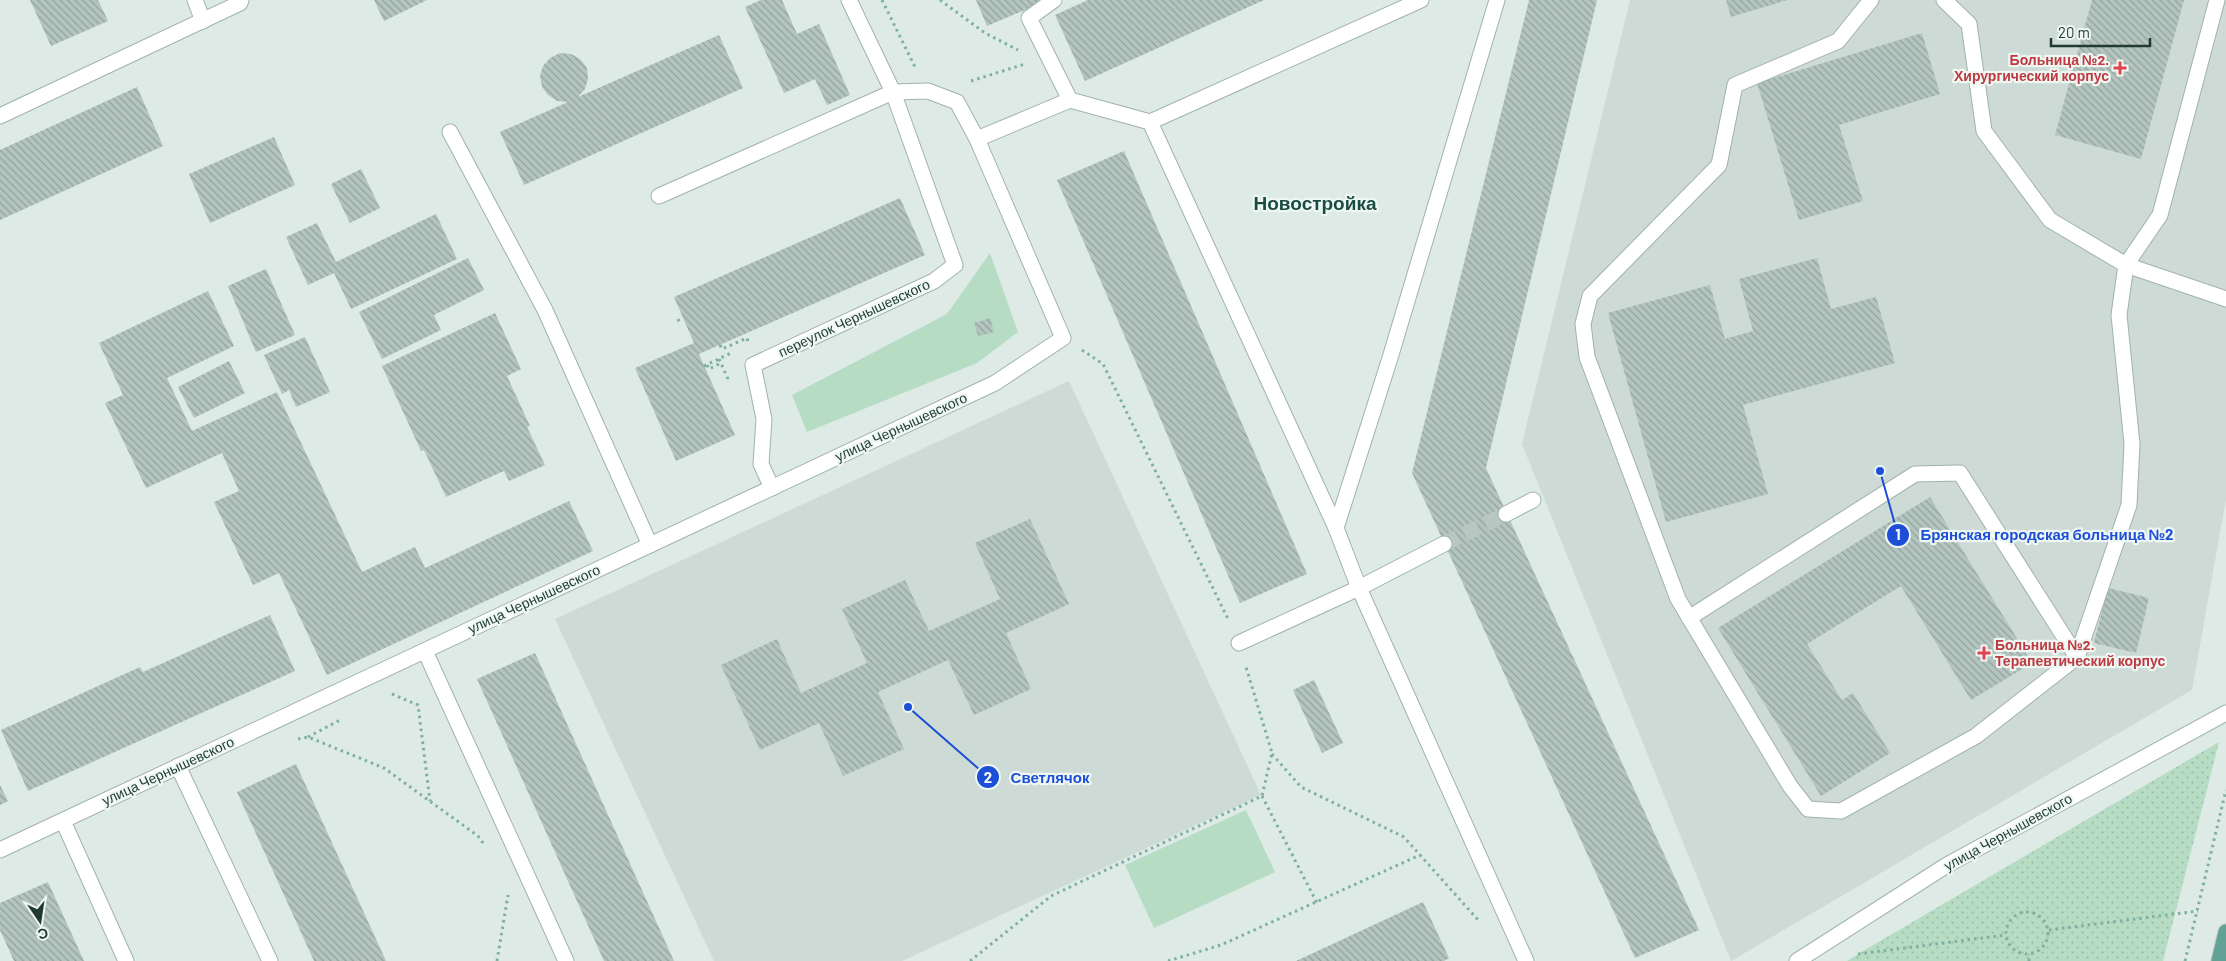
<svg xmlns="http://www.w3.org/2000/svg" width="2226" height="961" viewBox="0 0 2226 961" font-family="Barlow,sans-serif">
<defs>
<pattern id="grass-dots" width="8" height="8" patternUnits="userSpaceOnUse" patternTransform="scale(1.25)"><rect width="8" height="8" fill="#b6dcc3"/><path d="M2 2h.1M6 6h.1" fill="none" stroke="#9cbea8" stroke-width="1.8" stroke-linecap="round"/></pattern>
<pattern id="building-back-hatch" width="6" height="6" patternUnits="userSpaceOnUse" patternTransform="scale(1.25)"><rect width="6" height="6" fill="#b4c5bf"/><path d="M-1 5l2 2M0 0l6 6M5-1l2 2" fill="none" stroke="#92a19c"/></pattern>
</defs>
<rect width="100%" height="100%" fill="#deeae6"/>
<!-- built -->
<g fill="#cddad5">
<polygon points="1630,0 2226,0 2226,499 2192,690 1731,961 1522,444"/>
<polygon points="1069,381 1261,795 902,961 714,961 555,619"/>
</g>
<!-- grass -->
<polygon fill="url(#grass-dots)" points="2219,742 2163,961 1847,961 1858,954"/>
<!-- park -->
<g fill="#b6dcc3">
<polygon points="990,253 1018,332 977,363 807,432 792,395 947,314"/>
<polygon points="1246,810 1275,872 1154,928 1125,865"/>
</g>
<!-- building -->
<g fill="url(#building-back-hatch)">
<polygon points="30,0 98,0 108,21 51,46"/>
<polygon points="374,0 427,0 384,21"/>
<polygon points="761,0 782,0 797,34 819,24 850,95 827,105 815,79 784,93 745,7"/>
<polygon points="976,0 1048,0 987,26"/>
<polygon points="1088,0 1264,0 1085,81 1055,15"/>
<polygon points="1529,0 1597,0 1486,468 1699,930 1635,958 1412,473"/>
<polygon points="1726,0 1787,0 1731,17"/>
<polygon points="2092,0 2184,0 2141,159 2055,135"/>
<polygon points="1922,33 1940,94 1839,125 1863,201 1799,220 1757,83"/>
<polygon points="719,35 743,88 524,185 500,132 568,102 557,101 548,95 542,87 540,76 543,66 550,58 560,53 571,54 580,59 587,68 588,79 585,89 578,97"/>
<polygon points="137,87 163,146 0,220 0,150"/>
<polygon points="274,137 295,185 210,223 189,174"/>
<polygon points="1124,151 1307,574 1240,603 1057,180"/>
<polygon points="361,169 380,208 350,223 331,184"/>
<polygon points="900,198 925,255 699,354 735,435 676,461 635,368 694,343 674,297"/>
<polygon points="436,214 457,259 351,309 334,273 308,285 286,237 317,223 336,262"/>
<polygon points="468,258 484,290 434,315 441,330 382,359 359,312"/>
<polygon points="1817,258 1831,309 1876,297 1895,363 1743,405 1768,494 1666,522 1608,313 1710,285 1725,339 1753,331 1739,279"/>
<polygon points="266,269 295,335 256,352 228,286"/>
<polygon points="208,291 234,346 167,378 192,431 277,392 362,572 415,547 425,568 569,501 593,551 327,675 279,573 253,585 214,502 239,491 222,453 146,488 105,403 123,395 99,343"/>
<polygon points="495,313 521,369 507,376 530,426 527,427 545,465 509,481 504,471 446,497 424,450 421,451 382,366"/>
<polygon points="990,318 994,332 978,336 974,323"/>
<polygon points="305,337 330,392 296,407 289,390 282,394 264,355"/>
<polygon points="229,361 245,393 194,418 178,387"/>
<polygon points="1930,497 2032,663 1971,700 1901,586 1807,644 1842,700 1853,693 1890,753 1821,796 1718,628"/>
<polygon points="1030,519 1069,604 1006,633 1031,689 974,715 948,660 878,692 904,749 843,776 819,723 760,750 721,665 777,639 801,693 867,663 842,609 905,580 929,631 1000,599 975,543"/>
<polygon points="2108,588 2149,598 2136,653 2094,643"/>
<polygon points="270,615 295,671 28,791 1,730 140,667 143,672"/>
<polygon points="535,653 674,961 604,961 477,679"/>
<polygon points="1314,680 1343,743 1322,753 1293,690"/>
<polygon points="296,764 386,961 314,961 237,792"/>
<polygon points="0,785 8,801 0,805"/>
<polygon points="48,882 84,961 14,961 0,930 0,903"/>
<polygon points="1423,902 1449,958 1444,961 1296,961"/>
</g>
<g fill="none" stroke-linecap="round" stroke-linejoin="round">
<!-- minor-tunnel -->
<polyline stroke="#b8c7c3" stroke-width="15" stroke-dasharray="15 8" stroke-linecap="butt" points="1444,544 1506,514"/>
<!-- minor casing -->
<g stroke="#a1b2ad" stroke-width="17">
<g id="minor">
<polyline points="195,0 203,21"/>
<polyline points="1054,0 1029,18 1070,100"/>
<polyline points="1871,0 1838,41 1735,85 1719,165 1590,296 1583,324 1587,357 1678,599 1790,786 1808,809 1841,811 1976,736 2077,657 2129,505 2132,444 2119,315 2126,265 2160,215 2217,0"/>
<polyline points="1944,0 1969,24 1984,131 2050,220 2126,265 2226,299"/>
<polyline points="0,116 240,3 241,0"/>
<polyline points="1150,122 1421,0"/>
<polyline points="450,132 545,310 650,545"/>
<polyline points="977,139 1070,100 1150,122 1336,528"/>
<polyline points="659,196 893,92 955,265 934,281 753,365 764,419 761,464 772,488"/>
<polyline points="1506,514 1533,500"/>
<polyline points="1444,544 1359,588 1336,528 1390,358 1497,0"/>
<polyline points="1689,618 1915,474 1960,473 2077,657"/>
<polyline points="1239,643 1359,588 1526,961"/>
<polyline points="425,651 566,961"/>
<polyline points="178,766 270,961"/>
<polyline points="63,821 126,961"/>
<polyline points="0,850 995,383 1063,338 977,139 957,102 928,91 893,92 849,0"/>
<polyline points="1797,961 1947,865 2226,713"/>
</g>
</g>
<!-- major casing -->
<g stroke="#bcc4c2" stroke-width="17">
<polyline id="major" points="2219,961 2226,932"/>
</g>
<!-- path -->
<g stroke="#7eafa3" stroke-width="3" stroke-dasharray="2.5 4" stroke-linecap="butt">
<polyline points="882,0 915,67"/>
<polyline points="940,0 985,33 1018,50"/>
<polyline points="971,81 1025,64"/>
<polyline points="678,319 680,324"/>
<polyline points="720,345 722,349 747,338 748,342"/>
<polyline points="1082,350 1103,364 1229,621"/>
<polyline points="719,359 729,381"/>
<polyline points="707,365 709,369 721,363"/>
<polyline points="704,366 731,353"/>
<polyline points="392,694 418,705 430,801"/>
<polyline points="308,737 340,720"/>
<polyline points="298,739 308,737 384,768 478,836 483,843"/>
<polyline points="1272,754 1301,787 1404,837 1479,921"/>
<polyline points="1262,796 1317,903"/>
<circle cx="2027" cy="933" r="21"/>
<polyline points="2049,930 2198,911"/>
<polyline points="1858,954 2006,935"/>
<polyline points="497,961 508,895"/>
<polyline points="970,961 1051,896 1262,796 1272,753 1246,667"/>
<polyline points="1168,961 1221,945 1420,855"/>
<polyline points="2029,961 2029,954"/>
<polyline points="2185,961 2226,790"/>
</g>
<!-- minor -->
<use href="#minor" stroke="#fff" stroke-width="15"/>
<!-- major -->
<use href="#major" stroke="#62a195" stroke-width="15"/>
</g>
<!-- markers -->
<g fill="#e0444e" stroke="#eff7f3" stroke-width="2">
<path d="M2117.5 60.5h5v5h5v5h-5v5h-5v-5h-5v-5h5z"/>
<path d="M1981.5 645.5h5v5h5v5h-5v5h-5v-5h-5v-5h5z"/>
</g>
<g text-anchor="middle" stroke-width="4.5" stroke-linejoin="round" paint-order="stroke">
<!-- health labels -->
<g font-size="14" font-weight="bold" fill="#be3a42" stroke="#eff7f3" text-anchor="end">
<text x="2109" y="65">Больница №2.<tspan x="2109" dy="16">Хирургический корпус</tspan></text>
<text x="1995" y="650" text-anchor="start">Больница №2.<tspan x="1995" dy="16">Терапевтический корпус</tspan></text>
</g>
<!-- street labels -->
<g font-size="14" fill="#1f3a35" stroke="#eff7f3">
<text transform="translate(854 318) rotate(-25)" y="5">переулок Чернышевского</text>
<text transform="translate(901 427) rotate(-25)" y="5">улица Чернышевского</text>
<text transform="translate(534 599) rotate(-25)" y="5">улица Чернышевского</text>
<text transform="translate(168 771) rotate(-25)" y="5">улица Чернышевского</text>
<text transform="translate(2008 832) rotate(-29)" y="5">улица Чернышевского</text>
</g>
<!-- district labels -->
<g font-size="19" font-weight="bold" fill="#1b4c44" stroke="#eff7f3">
<text x="1315" y="210">Новостройка</text>
</g>
</g>
<!-- callouts -->
<path fill="none" stroke="#1d4ed8" stroke-width="2" d="M1880 471L1898 535M908 707L988 777"/>
<g fill="#1d4ed8" stroke="#eff7f3" stroke-width="2">
<circle cx="1880" cy="471" r="5"/>
<circle cx="908" cy="707" r="5"/>
<circle cx="1898" cy="535" r="12"/>
<circle cx="988" cy="777" r="12"/>
</g>
<g font-size="15" text-anchor="middle" font-weight="bold" fill="#fff">
<text x="1898" y="540">1</text>
<text x="988" y="783">2</text>
</g>
<g font-size="15" text-anchor="middle" font-weight="bold" fill="#1d4ed8" stroke="#eff7f3" stroke-width="4.5" stroke-linejoin="round" paint-order="stroke">
<text x="2047" y="540">Брянская городская больница №2</text>
<text x="1050" y="783">Светлячок</text>
</g>
<!-- north arrow -->
<g transform="translate(40 921) rotate(167)" stroke="#eff7f3" stroke-width="4" paint-order="stroke">
<path d="M0-4L9 19L0 12L-9 19Z" fill="#1f3a35"/>
<text y="-8" font-size="14" font-weight="bold" text-anchor="middle" fill="#1f3a35">С</text>
</g>
<!-- scale -->
<path d="M2051 38v8h99v-8" fill="none" stroke="#1f3a35" stroke-width="2.5"/>
<text x="2058" y="38" font-size="15" fill="#1f3a35" stroke="#eff7f3" stroke-width="4" paint-order="stroke">20 m</text>
</svg>
